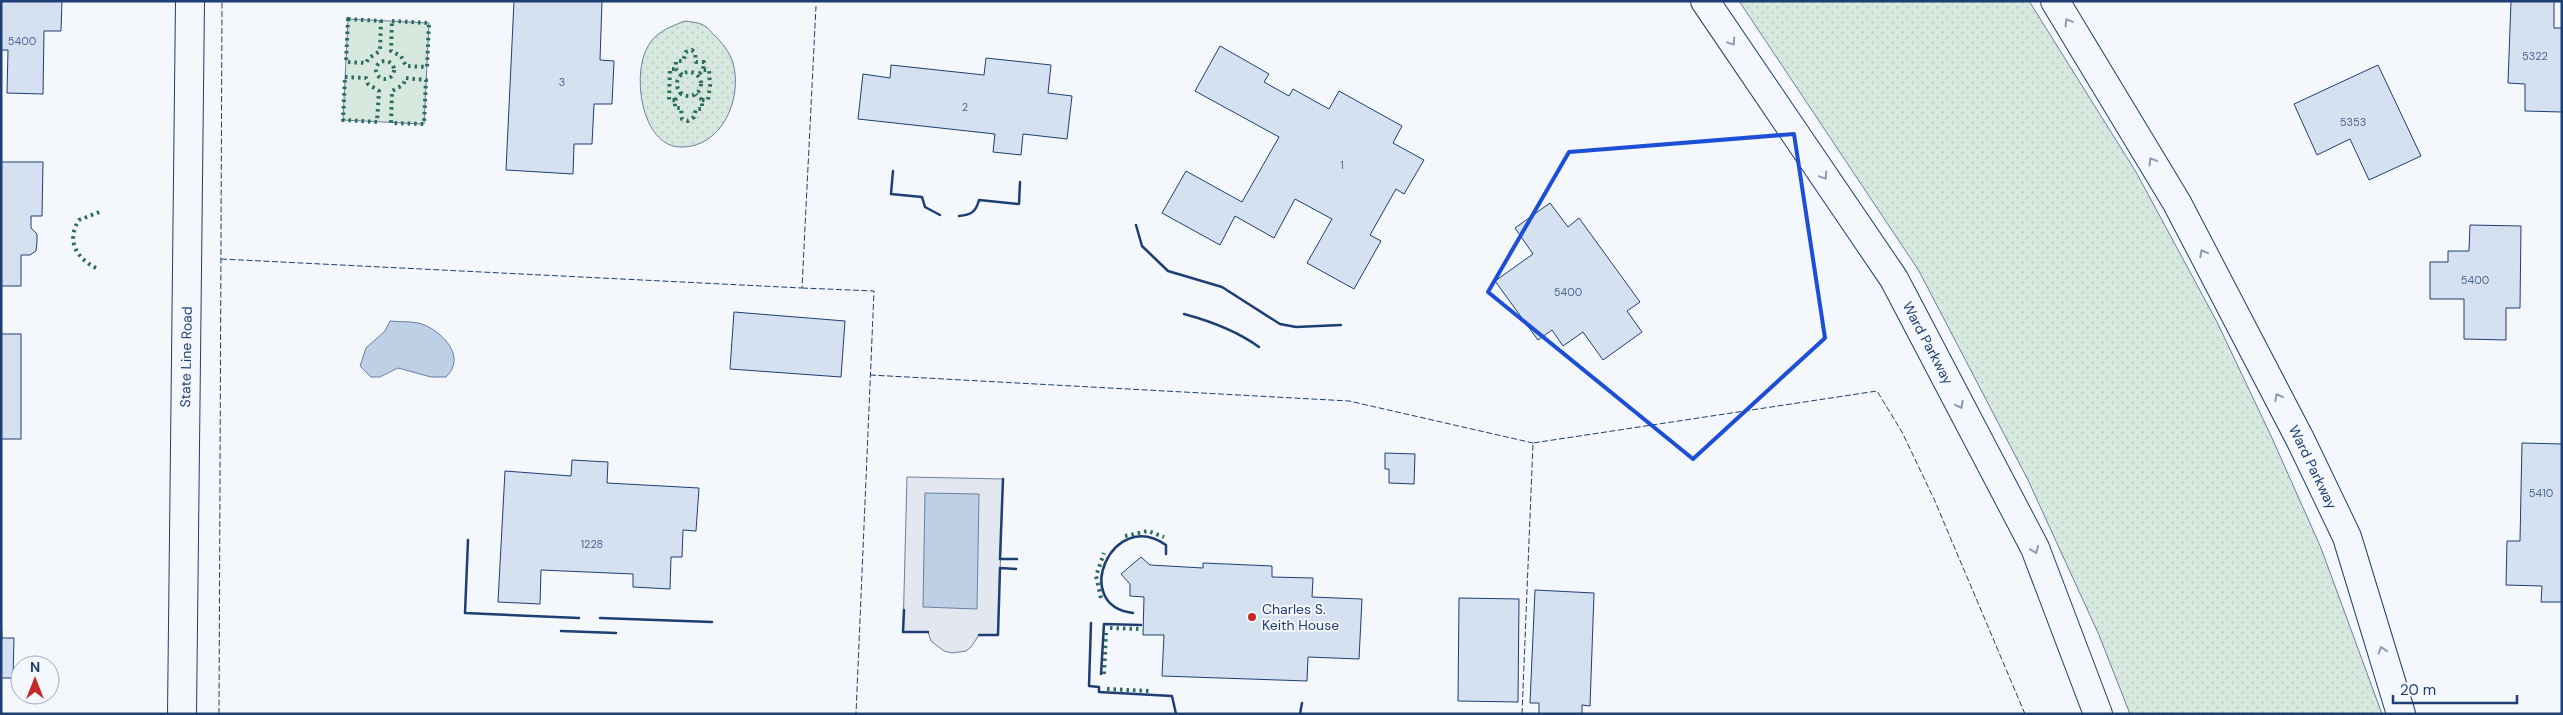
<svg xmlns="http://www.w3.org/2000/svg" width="2563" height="715" viewBox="0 0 2563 715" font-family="'DM Sans',sans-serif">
<defs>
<pattern id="grass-dots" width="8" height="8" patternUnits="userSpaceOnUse" patternTransform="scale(1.25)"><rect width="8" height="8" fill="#d7e8df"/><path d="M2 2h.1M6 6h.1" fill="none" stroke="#b8c8c3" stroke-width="1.8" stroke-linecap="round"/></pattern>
</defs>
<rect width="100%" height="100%" fill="#f4f7fb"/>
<!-- grass -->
<g fill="url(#grass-dots)" stroke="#687fa3">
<polygon points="1739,1 2029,1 2136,172 2217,322 2272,438 2321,548 2382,714 2130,714 2099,635 2028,480 1919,271"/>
<path d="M 685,21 C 690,22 698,22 703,25 C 707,26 711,32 714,35 C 722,42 730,53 733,63 C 743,98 722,148 681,147 C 641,147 630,71 650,43 C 658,31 672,26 685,21 Z"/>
</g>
<!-- garden -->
<polygon fill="#d7e8df" stroke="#687fa3" points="348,19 429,23 424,124 343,120"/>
<!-- parking -->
<polygon fill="#e3e8f0" stroke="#687fa3" points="907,477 1003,479 998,635 979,635 971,647 966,651 952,653 944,651 931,641 928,632 903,632"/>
<!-- water -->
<g fill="#bed0e5" stroke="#687fa3">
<path d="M 390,321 C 400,322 412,321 422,324 C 443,332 467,357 446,377 L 431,377 L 398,368 L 380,377 L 371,377 L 360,366 L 366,348 L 385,331 Z"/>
<polygon points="925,493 979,494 977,609 923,607"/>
</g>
<!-- building -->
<g fill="#d5e0f0" stroke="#1d3f73">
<polygon points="1,1 62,1 61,31 44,31 43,94 7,93 8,50 1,50"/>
<polygon points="514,1 602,1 600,60 614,61 612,104 594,104 592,144 574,144 573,174 506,170"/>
<polygon points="2511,1 2554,1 2554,28 2562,28 2562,112 2525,111 2525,84 2508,83"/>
<polygon points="1220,46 1269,74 1264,82 1289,96 1293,89 1329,109 1339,91 1402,126 1393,143 1424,160 1404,194 1396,189 1370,235 1381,241 1354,289 1307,263 1332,219 1295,199 1274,238 1235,216 1220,245 1162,213 1186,171 1242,202 1279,137 1195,91"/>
<polygon points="986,58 1051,65 1048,93 1072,96 1067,139 1023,134 1021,155 993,152 995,134 858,119 863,74 890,78 891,65 984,75"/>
<polygon points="2378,65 2421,156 2369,180 2350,139 2317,155 2294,104"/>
<polygon points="1,162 43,162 42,216 31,216 31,228 37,234 37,242 36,251 30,255 21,255 21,286 1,286"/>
<polygon points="1550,203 1568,227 1579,218 1640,302 1627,311 1642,332 1603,360 1583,332 1563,346 1552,330 1538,340 1495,281 1533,254 1515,228"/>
<polygon points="2470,225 2521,226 2520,308 2506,308 2506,340 2464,339 2464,299 2430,299 2430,262 2448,262 2448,251 2469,251"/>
<polygon points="734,312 845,321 841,377 730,369"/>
<rect x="1" y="334" width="20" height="105"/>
<polygon points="2522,443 2562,444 2562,602 2541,602 2542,586 2506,585 2507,541 2520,541"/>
<polygon points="1385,453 1415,454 1414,484 1389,483 1389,469 1385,469"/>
<polygon points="572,460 608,462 607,483 699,488 696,531 683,530 682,557 671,557 670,589 633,587 633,574 541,570 540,604 498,602 505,471 571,476"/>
<polygon points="1141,557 1150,565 1203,568 1203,563 1272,566 1272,577 1313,578 1312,597 1362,599 1359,659 1308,657 1307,681 1162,676 1164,635 1143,635 1144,597 1130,596 1130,584 1121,574"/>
<polygon points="1535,590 1594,593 1590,706 1582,705 1582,714 1539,714 1539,703 1530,703"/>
<polygon points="1459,598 1519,599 1518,702 1458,701"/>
<polygon points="1,613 2,638 14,638 13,678 1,678"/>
</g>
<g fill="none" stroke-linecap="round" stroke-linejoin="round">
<!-- secondary casing -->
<g stroke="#1d3f73" stroke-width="30">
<polyline id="secondary" points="182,714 190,1"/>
</g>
<!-- primary casing -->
<g stroke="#1d3f73" stroke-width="30">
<g id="primary">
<polyline points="1705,1 1894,279 2035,548 2098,714"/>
<polyline points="2055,1 2177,203 2301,441 2347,537 2401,714"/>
</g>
</g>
<!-- secondary -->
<use href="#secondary" stroke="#f4f7fb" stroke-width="28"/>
<!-- primary -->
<use href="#primary" stroke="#f4f7fb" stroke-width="28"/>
<!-- hedge -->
<g stroke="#2c6c60" stroke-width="4" stroke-dasharray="2.5 4" stroke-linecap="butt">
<polygon points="348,19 381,21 380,51 369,58 366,63 346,62"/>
<polygon points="392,21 429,23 427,67 406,66 401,56 391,51"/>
<circle cx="385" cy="70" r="9"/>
<circle cx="689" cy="84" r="12"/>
<polyline points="682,75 676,69 676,61 683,61 686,52 692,50 695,53 696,62 704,62 703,70 697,76"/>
<polygon points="345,77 366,78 368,84 379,91 377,122 343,120"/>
<polygon points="406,78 426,80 424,124 391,123 392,91 403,85"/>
<polyline points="681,93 675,100 675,108 681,108 682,119 688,121 694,117 696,109 702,109 702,100 696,94"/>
<polyline points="675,100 669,100 670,69 676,69"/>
<polyline points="702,100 708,100 710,86 709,70 703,70"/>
<path d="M 96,268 C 76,258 66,240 79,220 L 102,211"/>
<polyline points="1125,536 1148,531 1164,537"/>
<polyline points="1101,598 1096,576 1104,553"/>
<polyline points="1110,628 1141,629"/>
<polyline points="1104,674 1106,633"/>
<polyline points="1107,689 1150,691"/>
</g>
<!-- fence -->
<g stroke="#1d3f73" stroke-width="1" stroke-dasharray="6 2.5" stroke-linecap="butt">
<polyline points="221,259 802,288 816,6"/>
<polyline points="802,288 874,291 856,714"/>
<polyline points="870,375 1349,401 1533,443"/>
<polyline points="219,714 222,1"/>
<polyline points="1522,714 1533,443 1877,391 1902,432 1934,499 2025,714"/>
</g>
<!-- wall -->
<g stroke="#1d3f73" stroke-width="2.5">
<polyline points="893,171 891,194 922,197 925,207 940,215"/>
<path d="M 959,216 C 971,215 976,212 979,200 L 1019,204 L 1020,182"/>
<polyline points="1136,225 1142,246 1168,271 1222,287 1280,324 1296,327 1341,325"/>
<path d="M 1184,314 C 1210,321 1237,331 1259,347"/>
<polyline points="1003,479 1000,559 1017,559"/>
<polyline points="468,540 465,613 579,618"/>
<polyline points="904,610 903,632 928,632"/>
<path d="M 1133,613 C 1070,606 1112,507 1166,545 L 1166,554"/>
<polyline points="600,618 712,622"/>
<polyline points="1091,623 1089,686 1099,687 1099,692 1172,696 1176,714"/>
<polyline points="561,631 616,633"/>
<polyline points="979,635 998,635 1000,568 1016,569"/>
<polyline points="1101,674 1104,624 1141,625"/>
<polyline points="1300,714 1302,703"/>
</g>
</g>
<!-- one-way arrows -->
<defs><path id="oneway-chevron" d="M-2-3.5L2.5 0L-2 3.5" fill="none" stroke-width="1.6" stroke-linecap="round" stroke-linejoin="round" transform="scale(1.25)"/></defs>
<g stroke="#889bb7">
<use href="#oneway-chevron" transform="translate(2068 22) rotate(-121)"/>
<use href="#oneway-chevron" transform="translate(1732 42) rotate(56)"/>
<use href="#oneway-chevron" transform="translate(2152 161) rotate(-121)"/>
<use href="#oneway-chevron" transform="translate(1824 176) rotate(56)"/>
<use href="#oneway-chevron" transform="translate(2203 253) rotate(-118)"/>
<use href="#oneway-chevron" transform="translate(2278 397) rotate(-118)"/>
<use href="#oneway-chevron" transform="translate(1960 405) rotate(62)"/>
<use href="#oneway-chevron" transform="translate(2035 550) rotate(67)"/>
<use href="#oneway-chevron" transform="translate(2382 650) rotate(-107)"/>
</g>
<!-- marked area -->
<path fill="none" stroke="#1d4ed8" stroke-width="4" stroke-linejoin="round" d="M 1794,134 L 1825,338 L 1693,459 L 1488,292 L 1569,152 Z"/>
<!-- markers -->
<circle fill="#c62828" stroke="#f4f7fb" stroke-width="2" cx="1252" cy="617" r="5"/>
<g text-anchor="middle" stroke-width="4" stroke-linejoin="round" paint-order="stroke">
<!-- number labels -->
<g font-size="11" fill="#4b6792">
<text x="22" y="45">5400</text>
<text x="2535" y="60">5322</text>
<text x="562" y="86">3</text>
<text x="965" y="111">2</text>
<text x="2353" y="126">5353</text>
<text x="1342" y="169">1</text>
<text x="2475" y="284">5400</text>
<text x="1568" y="296">5400</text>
<text x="2541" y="497">5410</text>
<text x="592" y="548">1228</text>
</g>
<!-- street labels -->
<g font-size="14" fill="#1d3f73" stroke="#f4f7fb">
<text transform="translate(1928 343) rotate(62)" y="5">Ward Parkway</text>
<text transform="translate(186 357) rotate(-89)" y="5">State Line Road</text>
<text transform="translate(2313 467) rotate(64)" y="5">Ward Parkway</text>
</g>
<!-- poi labels -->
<g font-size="14" fill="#1d3f73" stroke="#f4f7fb" text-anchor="start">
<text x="1262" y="614">Charles S.<tspan x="1262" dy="16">Keith House</tspan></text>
</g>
</g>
<!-- border -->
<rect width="2563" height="715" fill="none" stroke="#1d3f73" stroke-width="5"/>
<!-- north arrow -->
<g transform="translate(35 680)"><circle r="24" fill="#f4f7fb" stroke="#9eadc5"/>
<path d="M0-4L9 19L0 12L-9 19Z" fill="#c62828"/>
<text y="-8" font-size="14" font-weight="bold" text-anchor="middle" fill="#1d3f73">N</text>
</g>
<!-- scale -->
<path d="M2393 695v8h124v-8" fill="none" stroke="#1d3f73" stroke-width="2.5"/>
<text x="2400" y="695" font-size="15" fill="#1d3f73" stroke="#f4f7fb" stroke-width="4" paint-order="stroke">20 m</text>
</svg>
